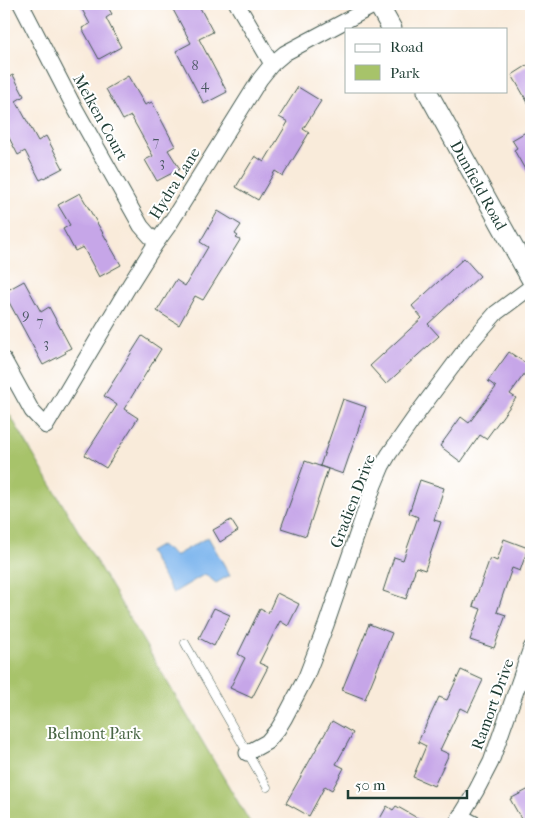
<svg xmlns="http://www.w3.org/2000/svg" width="535" height="828" viewBox="0 0 535 828" font-family="'IM FELL French Canon',serif">
<rect width="100%" height="100%" fill="#fff"/>
<filter id="ink" filterUnits="userSpaceOnUse"><feTurbulence type="fractalNoise" baseFrequency=".02" numOctaves="2"/><feDisplacementMap in="SourceGraphic" scale="10" xChannelSelector="R" yChannelSelector="G"/><feConvolveMatrix kernelMatrix="1 2 1 2 8 2 1 2 1" color-interpolation-filters="sRGB"/></filter>
<filter id="wash" filterUnits="userSpaceOnUse"><feTurbulence type="fractalNoise" baseFrequency=".0096" numOctaves="4" result="noise"/><feDisplacementMap in="SourceGraphic" scale="20" xChannelSelector="R" yChannelSelector="G"/><feGaussianBlur stdDeviation="1.12" result="paint"/><feColorMatrix in="noise" values="0 0 0 0 0 0 0 0 0 0 0 0 0 0 0 0 0 1.4 0 .05"/><feComposite in="paint" operator="in"/></filter>
<g filter="url(#wash)">
<rect width="100%" height="100%" fill="#f9ebda"/>
<!-- green -->
<polygon fill="#a7c36a" stroke="#63804f" points="4,405 251,824 4,824"/>
<!-- water -->
<polygon fill="#7eb6ee" stroke="#4e7a91" points="208,537 230,575 216,583 205,574 173,593 149,552 161,545 175,556"/>
<g id="blocks">
<!-- building -->
<g fill="#c6a6e8">
<polygon points="79,4 106,4 112,14 106,18 121,47 99,59 82,28 90,24"/>
<polygon points="170,4 198,4 213,32 199,39 227,92 204,104 176,51 191,43"/>
<polygon points="531,63 531,108 512,75"/>
<polygon points="13,75 24,96 16,101 38,141 46,136 63,168 40,180 25,151 18,155 4,128 4,77 5,79"/>
<polygon points="128,76 145,105 152,102 175,146 168,150 180,169 157,181 145,160 153,156 131,116 123,120 106,89"/>
<polygon points="298,87 321,101 303,129 309,133 283,176 275,171 258,200 236,187 255,156 264,162 288,122 279,117"/>
<polygon points="531,129 531,180 514,150 517,148 512,140"/>
<polygon points="80,193 121,265 99,277 83,247 75,251 63,229 70,225 58,205"/>
<polygon points="218,211 241,225 235,234 238,236 236,238 240,240 203,300 195,296 179,325 157,311 176,280 185,286 208,247 200,242"/>
<polygon points="464,258 480,276 428,324 439,336 386,384 370,366 422,318 412,306"/>
<polygon points="24,281 41,312 49,307 71,348 65,351 66,353 43,365 4,293 4,292"/>
<polygon points="142,336 161,349 124,409 138,418 106,468 85,455 117,405 104,396"/>
<polygon points="509,352 530,366 510,394 516,398 486,439 480,435 461,462 440,446 461,417 469,423 496,387 488,381"/>
<polygon points="343,399 366,407 343,474 320,466"/>
<polygon points="305,461 328,469 306,536 281,528"/>
<polygon points="420,480 444,488 434,520 441,522 425,570 416,567 406,599 383,591 394,557 403,560 418,517 409,513"/>
<polygon points="231,520 238,531 220,542 213,530"/>
<polygon points="504,539 528,548 520,571 512,568 497,612 506,615 494,648 470,640 481,609 473,606 490,558 497,561"/>
<polygon points="277,593 299,604 288,626 280,621 259,663 268,667 252,698 230,688 245,658 238,654 260,609 268,613"/>
<polygon points="214,608 230,615 214,646 199,638"/>
<polygon points="369,624 392,633 365,699 342,690"/>
<polygon points="461,670 483,680 468,712 460,708 440,750 449,754 434,786 413,777 426,746 418,742 439,697 447,700"/>
<polygon points="332,721 353,733 336,764 344,768 332,790 325,786 309,816 286,803"/>
<polygon points="531,788 531,824 524,824 510,799"/>
<polygon points="387,806 393,810 396,806 428,824 377,824"/>
</g>
</g>
</g>
<g filter="url(#ink)">
<use href="#blocks" fill-opacity="0" stroke="#40574d" stroke-width="1"/>
<g fill="none" stroke-linecap="round" stroke-linejoin="round">
<!-- service casing -->
<g stroke="#40574d" stroke-width="9">
<polyline id="service" points="185,643 267,787"/>
</g>
<!-- minor casing -->
<g stroke="#40574d" stroke-width="17">
<g id="minor">
<polyline points="21,4 72,103 141,226 156,243"/>
<polyline points="237,4 272,64"/>
<polyline points="4,360 32,411 46,426 129,286 156,243 169,225 260,79 272,64 285,53 377,4"/>
<polyline points="247,753 267,742 278,729 284,719 306,677 326,625 374,485 382,466 389,454 417,414 470,343 496,313 531,287"/>
<polyline points="460,816 475,824"/>
<polyline points="456,824 476,791 491,762 531,648"/>
</g>
</g>
<!-- tertiary casing -->
<g stroke="#40574d" stroke-width="21">
<g id="tertiary">
<polyline points="378,4 392,29"/>
<polyline points="427,91 531,279"/>
</g>
</g>
<!-- service -->
<use href="#service" stroke="#fff" stroke-width="8"/>
<!-- minor -->
<use href="#minor" stroke="#fff" stroke-width="15"/>
<!-- tertiary -->
<use href="#tertiary" stroke="#fff" stroke-width="19"/>
</g>
</g>
<g text-anchor="middle" stroke-width="4" stroke-linejoin="round" paint-order="stroke">
<!-- number labels -->
<g font-size="14" fill="#495761">
<text x="195" y="70">8</text>
<text x="205" y="89">4</text>
<text x="156" y="146">7</text>
<text x="162" y="167">3</text>
<text x="26" y="319">9</text>
<text x="40" y="326">7</text>
<text x="46" y="348">3</text>
</g>
<!-- street labels -->
<g font-size="16" fill="#1f3d34" stroke="#fff">
<text transform="translate(101 117) rotate(61)" y="6">Melken Court</text>
<text transform="translate(174 183) rotate(-58)" y="6">Hydra Lane</text>
<text transform="translate(479 185) rotate(61)" y="6">Dunfield Road</text>
<text transform="translate(352 501) rotate(-69)" y="6">Gradien Drive</text>
<text transform="translate(492 704) rotate(-70)" y="6">Ramort Drive</text>
</g>
<!-- park labels -->
<g font-size="16" fill="#486544" stroke="#fff">
<text x="94" y="739">Belmont Park</text>
</g>
</g>
<!-- margin -->
<rect width="535" height="828" fill="none" stroke="#fff" stroke-width="20"/>
<!-- legend -->
<rect x="345" y="28" width="162" height="65" fill="#ffffff" stroke="#a5b1ae"/>
<rect x="355" y="44" width="25" height="8" fill="#ffffff" stroke="#a5b1ae"/>
<text x="390" y="52" font-size="15" fill="#1f3d34">Road</text>
<rect x="355" y="65" width="25" height="15" fill="#a7c36a" stroke="#a5b1ae"/>
<text x="390" y="78" font-size="15" fill="#1f3d34">Park</text>
<!-- scale -->
<path d="M348 790v8h119v-8" fill="none" stroke="#1f3d34" stroke-width="2.5"/>
<text x="355" y="790" font-size="15" fill="#1f3d34" stroke="#ffffff" stroke-width="4" paint-order="stroke">50 m</text>
</svg>
